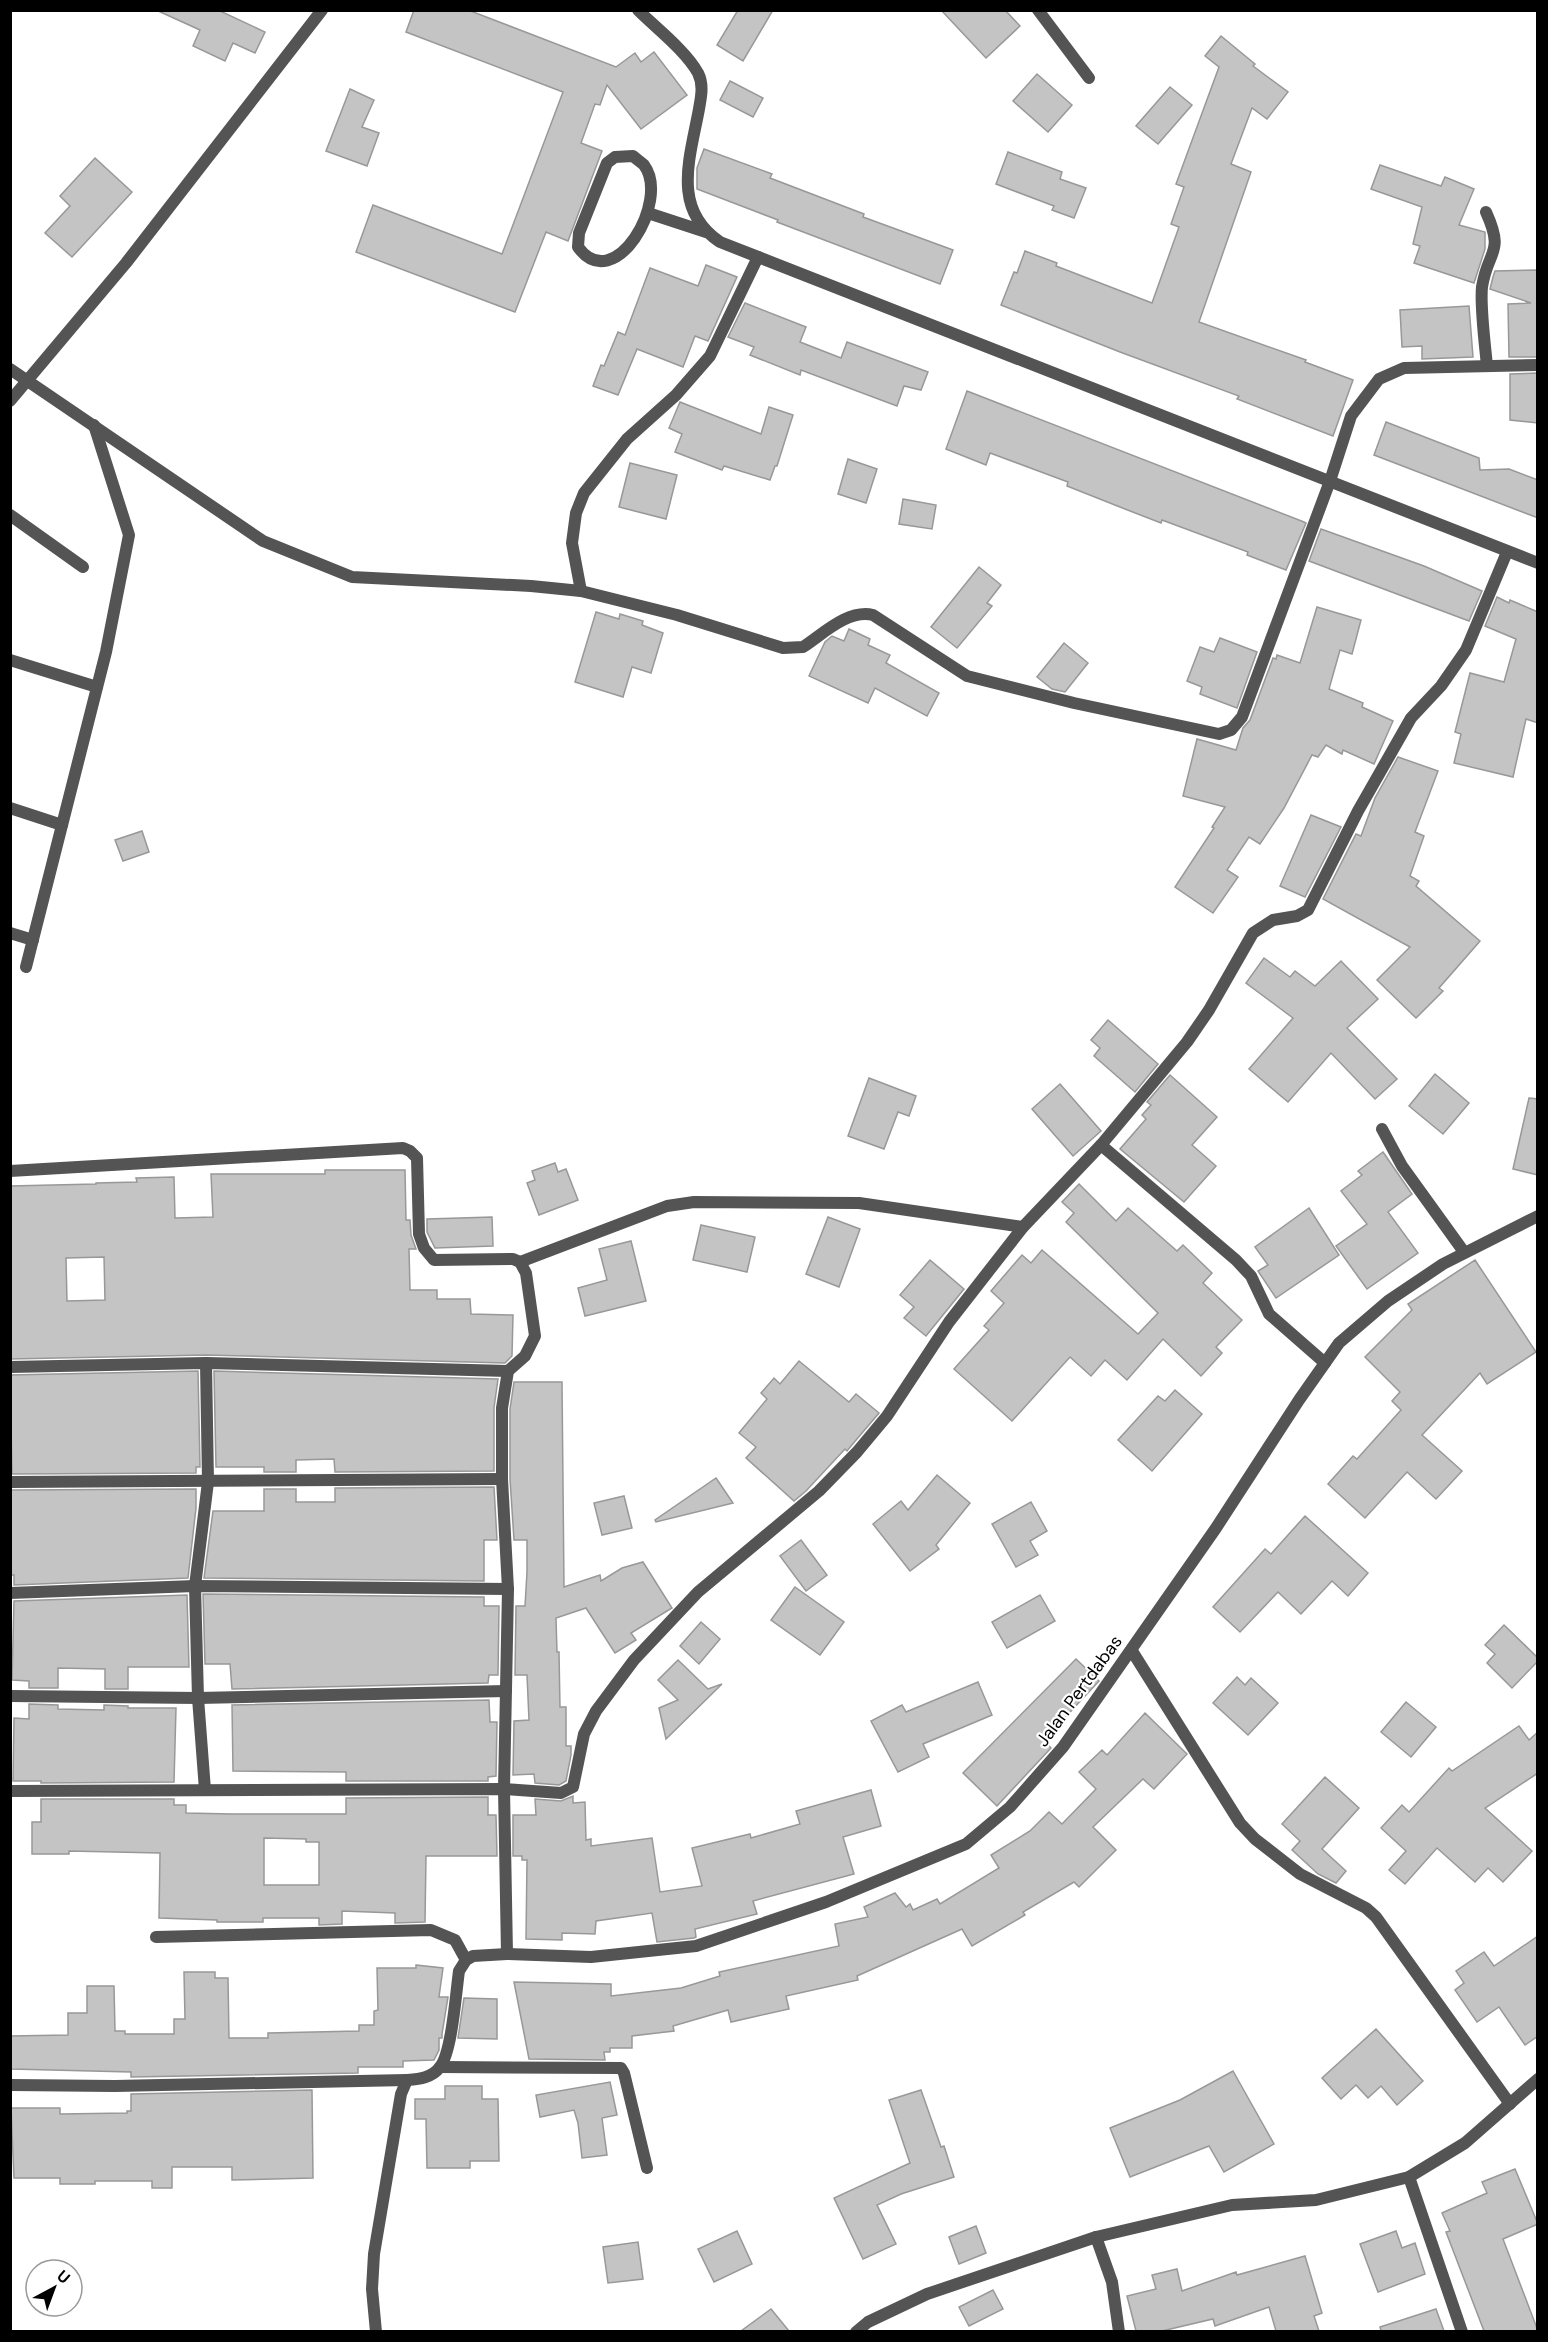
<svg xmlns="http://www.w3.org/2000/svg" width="1548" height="2342" viewBox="0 0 1548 2342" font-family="'DM Sans',sans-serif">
<rect width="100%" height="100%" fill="#fff"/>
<!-- building -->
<g fill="#c4c4c4" stroke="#989898" stroke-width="1.5" fill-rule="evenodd">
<polygon points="156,10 218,10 265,32 255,53 233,43 225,61 193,46 200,30"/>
<polygon points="414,10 468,10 616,67 635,53 641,62 654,52 687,95 641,129 607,85 600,105 595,104 581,143 602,151 568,241 546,232 515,312 356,252 373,205 502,254 563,92 406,32"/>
<polygon points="738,10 773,10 743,61 717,45"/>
<polygon points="941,10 1005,10 1020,26 986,58"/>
<polygon points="1221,36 1255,64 1253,66 1288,92 1267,119 1252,108 1231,164 1251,172 1199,322 1306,360 1305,362 1353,380 1333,436 1237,399 1239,396 1120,352 1001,305 1014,272 1017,273 1025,251 1057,263 1056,266 1152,303 1179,227 1171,224 1184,187 1176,184 1219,67 1205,56"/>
<polygon points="1037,74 1072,105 1048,132 1013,101"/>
<polygon points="730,81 763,98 753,117 720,100"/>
<polygon points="1170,87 1192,105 1158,144 1136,126"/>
<polygon points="350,89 374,100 362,127 379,133 367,166 326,151"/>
<polygon points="704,149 772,174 770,178 864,214 863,217 953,250 940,284 777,222 778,220 697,189 697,168"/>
<polygon points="1008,152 1062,172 1060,179 1086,188 1074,218 1052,210 1054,206 996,184"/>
<polygon points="95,158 132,192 72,257 45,233 70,206 60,196"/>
<polygon points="1380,165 1441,186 1445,177 1474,189 1459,225 1485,232 1485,249 1474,283 1414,263 1420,246 1413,244 1422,207 1371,189"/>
<polygon points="706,265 737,277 708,341 695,336 683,367 637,349 618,395 593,386 601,365 604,366 618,332 625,335 650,268 698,286"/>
<polygon points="1538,270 1538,357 1509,357 1508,304 1531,303 1490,289 1493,277 1495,271"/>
<polygon points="745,303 806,327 800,342 841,358 847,342 928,372 921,390 904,386 897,406 801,370 800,375 750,355 754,347 728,337"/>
<polygon points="1469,306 1473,357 1422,359 1422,346 1402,347 1400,310"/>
<polygon points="1538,373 1538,423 1510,420 1510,374"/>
<polygon points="967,391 1304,522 1306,523 1286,570 1247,555 1248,552 1162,520 1161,523 1125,509 1067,486 1068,482 990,453 986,465 946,449"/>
<polygon points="680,402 761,434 769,407 793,415 777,466 775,466 770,480 724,466 722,470 675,452 682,434 669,428"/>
<polygon points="1386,422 1479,458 1480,470 1509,469 1538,480 1538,518 1374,455"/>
<polygon points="848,459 877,469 866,503 838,494"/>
<polygon points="630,463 677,475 666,519 619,507"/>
<polygon points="903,499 936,505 932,529 899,524"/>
<polygon points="1321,529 1424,566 1482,591 1469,621 1309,561"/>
<polygon points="979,567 1001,585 987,603 992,606 957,648 931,627"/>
<polygon points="1497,597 1509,603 1510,600 1538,612 1538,723 1526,719 1513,777 1454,763 1461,734 1455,732 1470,673 1504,682 1516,639 1485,626"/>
<polygon points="1317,607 1361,620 1352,654 1340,650 1329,689 1363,703 1362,707 1393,721 1374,764 1343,750 1342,754 1326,745 1318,757 1312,755 1284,808 1260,844 1249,837 1227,870 1238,877 1213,913 1175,887 1214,828 1212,827 1225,807 1183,796 1197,739 1236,750 1243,728 1250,720 1273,658 1276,659 1277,655 1300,663"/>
<polygon points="596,612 619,619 620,614 643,621 642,625 663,633 651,673 632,667 623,697 575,682"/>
<polygon points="849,629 870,639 868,645 890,655 886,663 939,693 927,716 875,688 868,703 809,676 825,642 832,636 844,641"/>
<polygon points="1220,638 1257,652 1237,708 1200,694 1202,687 1187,681 1200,647 1214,652"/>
<polygon points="1064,643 1088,663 1065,692 1052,689 1037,677"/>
<polygon points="1398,757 1438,771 1415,832 1424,836 1410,876 1419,881 1416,886 1480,941 1439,988 1443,991 1416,1018 1377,980 1410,947 1323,899 1356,834 1361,836 1375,798"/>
<polygon points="1311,815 1341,827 1305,897 1280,886"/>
<polygon points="142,831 149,852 123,861 115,840"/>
<polygon points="1264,958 1290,977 1295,971 1315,986 1341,961 1378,999 1347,1028 1397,1079 1375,1099 1331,1053 1288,1102 1249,1069 1293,1018 1246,983"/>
<polygon points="1108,1020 1158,1064 1135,1092 1094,1056 1100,1048 1091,1040"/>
<polygon points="1435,1074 1469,1103 1443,1134 1409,1106"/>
<polygon points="1170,1075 1217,1117 1192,1145 1216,1166 1184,1202 1120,1149 1146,1119 1142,1115 1151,1105 1147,1102"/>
<polygon points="869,1078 916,1096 909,1116 898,1112 884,1149 848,1136"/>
<polygon points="1060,1084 1101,1131 1073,1156 1032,1109"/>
<polygon points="1529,1098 1538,1099 1538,1175 1513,1169"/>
<polygon points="1383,1152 1412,1194 1388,1212 1418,1253 1367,1289 1336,1246 1367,1224 1341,1191 1362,1175 1358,1171"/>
<polygon points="555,1163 558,1172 566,1169 578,1200 539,1215 527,1183 535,1180 532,1171"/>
<path d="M 325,1170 L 405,1170 L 406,1220 L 410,1220 L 411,1235 L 416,1249 L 409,1249 L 410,1290 L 437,1290 L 437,1299 L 470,1299 L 471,1314 L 513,1315 L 512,1356 L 505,1363 L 206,1355 L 10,1359 L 10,1186 L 96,1184 L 96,1183 L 137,1182 L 136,1178 L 174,1177 L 175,1218 L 213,1217 L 211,1174 L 325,1174 ZM 104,1257 L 105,1300 L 67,1301 L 66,1258 Z"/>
<polygon points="1079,1184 1116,1221 1128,1208 1177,1251 1183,1245 1212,1273 1203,1283 1242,1320 1216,1347 1222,1353 1201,1376 1163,1339 1127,1380 1105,1360 1091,1376 1070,1357 1012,1421 954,1369 989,1330 984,1326 1004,1303 991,1291 1022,1255 1031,1263 1042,1250 1138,1334 1158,1313 1066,1222 1074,1213 1062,1202"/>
<polygon points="1309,1208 1339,1255 1276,1298 1258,1271 1268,1265 1255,1247"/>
<polygon points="492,1217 493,1246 435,1248 427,1232 427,1219"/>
<polygon points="828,1217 860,1229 839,1287 806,1274"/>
<polygon points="701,1225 755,1237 747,1272 693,1260"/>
<polygon points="631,1241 646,1301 585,1316 578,1288 607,1280 599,1249"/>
<polygon points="930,1260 964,1289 926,1336 904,1318 914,1307 900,1295"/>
<polygon points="1475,1260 1536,1352 1487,1384 1480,1373 1422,1435 1462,1471 1436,1499 1407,1472 1365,1518 1328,1484 1353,1456 1357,1459 1401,1410 1392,1401 1400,1392 1365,1357 1412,1310 1408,1304"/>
<polygon points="799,1361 849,1402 856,1394 879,1413 851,1446 847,1451 845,1449 806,1491 794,1501 746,1458 756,1447 739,1433 767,1399 761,1393 774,1378 780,1384"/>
<polygon points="198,1371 200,1467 196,1467 196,1473 12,1474 10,1375"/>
<polygon points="214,1371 498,1379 494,1408 494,1471 335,1472 334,1459 296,1460 296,1472 264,1472 264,1467 216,1467"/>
<polygon points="514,1382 562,1382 564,1587 600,1575 601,1581 622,1568 643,1562 672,1608 631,1633 636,1640 615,1653 586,1608 556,1618 557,1652 559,1652 560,1707 566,1707 566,1746 571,1746 571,1755 566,1781 559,1785 535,1783 534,1774 513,1775 514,1721 529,1720 527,1675 515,1675 516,1606 525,1606 527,1572 527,1540 514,1540 510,1479 510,1409"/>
<polygon points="1175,1390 1202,1414 1152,1471 1118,1440 1158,1396 1165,1401"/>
<polygon points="937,1475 970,1503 936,1545 939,1549 910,1571 873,1524 901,1501 908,1510"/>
<polygon points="716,1478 733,1503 656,1522 655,1520"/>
<polygon points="494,1487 497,1540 484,1540 484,1581 204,1578 213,1511 264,1511 264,1489 296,1489 296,1502 335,1502 335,1488"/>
<polygon points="196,1489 196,1508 188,1578 14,1585 14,1575 10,1575 10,1491 12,1490"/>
<polygon points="624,1496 632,1528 602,1535 594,1503"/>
<polygon points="1031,1502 1047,1531 1030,1541 1038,1555 1016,1567 992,1524"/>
<polygon points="1305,1516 1368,1573 1348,1596 1332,1581 1301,1614 1278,1592 1240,1632 1213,1607 1265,1549 1271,1554"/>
<polygon points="801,1540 827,1575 806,1591 780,1556"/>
<polygon points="795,1587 844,1622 820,1655 771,1620"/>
<polygon points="203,1594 484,1597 484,1606 499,1606 498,1675 489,1675 488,1683 232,1689 230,1664 205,1664"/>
<polygon points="187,1595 189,1667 128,1667 128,1689 105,1689 105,1669 58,1668 58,1688 29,1688 29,1681 12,1680 14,1601"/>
<polygon points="1040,1595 1055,1621 1007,1648 992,1622"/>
<polygon points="701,1622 720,1639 699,1664 680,1646"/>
<polygon points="1504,1625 1538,1658 1538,1661 1512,1688 1487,1663 1495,1654 1485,1645"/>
<polygon points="1076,1659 1099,1681 1044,1740 1051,1748 997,1806 963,1773"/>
<polygon points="678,1660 708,1689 722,1684 666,1739 659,1708 678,1700 658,1680"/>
<polygon points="1237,1677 1245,1685 1251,1678 1278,1703 1248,1735 1213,1703"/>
<polygon points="978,1682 992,1715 923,1744 929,1757 898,1772 871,1721 902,1705 906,1712"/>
<polygon points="489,1700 490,1722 497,1722 496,1776 488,1777 488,1781 346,1781 346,1772 233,1771 232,1705"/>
<polygon points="1406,1702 1436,1727 1411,1757 1381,1732"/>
<polygon points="29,1704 58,1705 58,1709 104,1710 104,1705 128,1706 128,1708 176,1708 174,1782 41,1783 41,1781 13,1781 14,1718 29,1719"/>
<polygon points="1145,1713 1187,1754 1154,1789 1143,1779 1093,1827 1116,1850 1079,1887 1074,1882 1023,1912 1025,1915 972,1946 962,1929 857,1976 858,1980 786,1996 789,2009 731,2022 728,2010 673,2026 674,2031 632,2036 632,2048 610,2048 610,2052 604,2052 605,2060 529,2059 514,1982 611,1984 611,1996 681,1988 720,1976 719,1972 839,1946 835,1924 868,1917 864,1907 895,1893 906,1907 910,1904 913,1910 937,1899 940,1904 999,1868 991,1855 1030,1831 1049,1812 1062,1824 1096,1789 1079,1772 1102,1750 1107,1755"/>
<polygon points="1519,1726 1529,1740 1538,1732 1538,1773 1485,1808 1532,1851 1503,1882 1488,1868 1475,1882 1437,1848 1405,1884 1389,1870 1406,1851 1381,1828 1402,1805 1409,1812 1449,1768 1452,1771"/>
<polygon points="1325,1777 1359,1808 1322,1849 1346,1871 1336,1883 1318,1874 1292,1850 1300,1841 1282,1824"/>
<polygon points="871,1790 881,1826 843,1837 854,1874 753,1901 757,1914 695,1929 696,1937 694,1938 657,1942 652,1913 596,1921 595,1934 562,1933 562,1940 526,1939 527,1860 522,1860 522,1856 513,1856 513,1815 536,1815 535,1799 561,1801 573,1796 573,1803 585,1802 586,1840 591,1839 591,1846 652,1838 660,1892 702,1886 692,1848 750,1834 751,1838 800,1824 796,1811"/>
<path d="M 488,1797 L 488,1815 L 496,1815 L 497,1856 L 426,1856 L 425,1922 L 395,1923 L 395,1913 L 342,1911 L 342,1924 L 319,1925 L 319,1918 L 263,1918 L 263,1922 L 217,1922 L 217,1920 L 159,1918 L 160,1853 L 69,1851 L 69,1854 L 32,1854 L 32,1822 L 41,1822 L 41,1799 L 174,1799 L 174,1805 L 186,1805 L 186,1813 L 232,1814 L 346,1814 L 346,1798 ZM 264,1838 L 306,1839 L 306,1842 L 319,1842 L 319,1885 L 264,1885 Z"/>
<polygon points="1538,1936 1538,2036 1525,2045 1499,2007 1477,2022 1455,1990 1464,1983 1456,1971 1484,1952 1494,1966"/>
<polygon points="416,1965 443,1968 439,1997 448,1997 442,2034 442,2038 439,2038 439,2050 434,2060 403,2061 403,2067 358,2067 358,2073 131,2077 131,2072 11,2069 10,2036 68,2035 68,2013 87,2013 87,1986 114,1986 115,2031 125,2031 125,2034 174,2034 174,2019 185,2019 184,1972 215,1972 215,1978 228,1978 229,2038 268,2038 268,2033 359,2031 359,2025 374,2025 374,2011 378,2010 377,1968 416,1968"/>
<polygon points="464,1998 497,1999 497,2039 458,2038"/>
<polygon points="1376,2029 1423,2081 1397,2105 1381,2086 1368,2098 1356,2085 1341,2099 1322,2078"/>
<polygon points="1233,2071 1274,2144 1224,2172 1209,2146 1130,2177 1110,2128 1180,2100"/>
<polygon points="610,2082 617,2115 602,2118 607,2155 582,2158 578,2123 574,2110 540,2117 536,2095"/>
<polygon points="445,2086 482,2086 482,2099 498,2099 499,2161 470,2161 470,2168 427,2168 426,2119 415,2119 415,2099 445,2099"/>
<polygon points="312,2090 313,2178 232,2180 232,2167 172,2167 172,2188 152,2188 152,2181 95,2181 95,2184 60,2184 60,2178 14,2178 11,2108 60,2108 60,2114 127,2113 127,2111 131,2111 131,2094"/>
<polygon points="921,2090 941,2147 944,2146 954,2177 901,2194 877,2205 896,2244 863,2259 834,2198 910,2163 889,2100"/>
<polygon points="1515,2169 1538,2224 1503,2239 1538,2331 1484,2331 1446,2232 1450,2231 1442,2213 1487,2193 1482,2182"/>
<polygon points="976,2226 986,2253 959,2264 949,2237"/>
<polygon points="737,2231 752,2264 714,2282 698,2249"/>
<polygon points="1396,2231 1402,2248 1415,2243 1425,2274 1378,2292 1360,2244"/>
<polygon points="638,2242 643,2279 608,2283 603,2247"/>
<polygon points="1305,2256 1322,2313 1314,2316 1319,2331 1276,2331 1269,2307 1215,2326 1213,2319 1162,2331 1136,2331 1127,2296 1156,2289 1152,2275 1177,2269 1182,2291 1236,2272 1237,2275"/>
<polygon points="993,2290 1003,2309 969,2326 959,2307"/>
<polygon points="771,2309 789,2331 741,2331"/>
<polygon points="1436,2309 1444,2331 1381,2331 1380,2327"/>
</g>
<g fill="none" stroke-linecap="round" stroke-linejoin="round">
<!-- lane -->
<g stroke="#545454" stroke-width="12">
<path d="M 633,156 C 636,159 641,162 644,165 C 671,201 614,297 578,247 L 579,233 L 607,163 L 615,157 Z"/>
<polyline points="648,213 706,232"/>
<polyline points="1409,2177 1462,2332"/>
</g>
<!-- street -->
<g stroke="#545454" stroke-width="12">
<path d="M 638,10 C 656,28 686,51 698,73 C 704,85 701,97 699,109 C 690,158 671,209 720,242 L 1538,563"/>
<polyline points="1038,10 1089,78"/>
<path d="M 1486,212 C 1505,254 1488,249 1482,287 C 1480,307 1485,344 1487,366"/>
<path d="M 10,369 L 263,541 L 352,577 L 531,586 L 581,591 L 677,615 L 783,648 L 803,647 C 823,634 848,609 873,615 L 967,676 L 1074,703 L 1219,734 L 1231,730 L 1242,717 L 1330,481 L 1351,416 L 1379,379 L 1404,368 L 1538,365"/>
<polyline points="10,401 126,263 322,10"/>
<polyline points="10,515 83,567"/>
<polyline points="581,591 572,543 576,513 584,493 627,439 676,395 710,356 758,257"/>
<polyline points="10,660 97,687"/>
<polyline points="10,808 62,825"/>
<polyline points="10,933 33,940"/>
<polyline points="26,967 106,652 129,535 94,425"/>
<polyline points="1382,1129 1402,1166 1464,1252"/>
<polyline points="1101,1145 1236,1260 1251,1276 1269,1314 1325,1363"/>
<polyline points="10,1171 403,1148 410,1151 417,1158 419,1234 424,1248 434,1260 513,1259 520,1262 526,1273 535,1336 525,1356 508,1371 502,1408 502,1479 508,1589 504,1789 507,1954"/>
<polyline points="520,1262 667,1206 694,1202 859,1203 1023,1227"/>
<polyline points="10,1367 206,1363 508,1371"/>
<polyline points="10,1482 502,1479"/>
<polyline points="10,1593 195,1586 508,1589"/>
<polyline points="1132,1651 1240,1823 1255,1839 1300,1874 1366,1908 1376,1917 1510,2104"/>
<polyline points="10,1696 198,1698 506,1691"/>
<polyline points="205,1790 198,1698 195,1586 208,1482 206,1363"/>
<polyline points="10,1791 504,1789 561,1793 573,1787 584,1734 596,1711 634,1660 698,1592 819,1491 857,1452 887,1416 949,1322 1023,1227 1101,1145 1187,1042 1209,1010 1253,933 1273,920 1297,916 1308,910 1358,811 1411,718 1441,686 1466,650 1507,552"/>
<polyline points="156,1937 431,1930 455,1940 466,1960"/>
<polyline points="440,2067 621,2068 624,2073 647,2168"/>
<polyline points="10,2085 115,2086 407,2080"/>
<polyline points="1096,2237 1112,2282 1119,2332"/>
<path d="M 376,2332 L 372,2289 L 374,2254 L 401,2094 L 407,2080 C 419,2079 432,2078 440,2067 C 452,2052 456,1992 459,1971 L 466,1960 L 473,1956 L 507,1954 L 591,1957 L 696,1946 L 826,1902 L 966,1844 L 1010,1807 L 1063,1747 L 1216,1528 L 1299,1400 L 1339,1343 L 1388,1301 L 1443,1264 L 1538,1216"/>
<polyline points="856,2332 868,2322 927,2294 1096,2237 1232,2205 1316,2200 1409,2177 1465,2143 1538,2079"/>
</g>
</g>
<g text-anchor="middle" stroke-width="4.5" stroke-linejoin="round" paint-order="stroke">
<!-- street labels -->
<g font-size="18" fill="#000" stroke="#fff">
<text transform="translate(1079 1691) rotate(-54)" y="6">Jalan Pertdabas</text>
</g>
</g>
<!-- border -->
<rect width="1548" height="2342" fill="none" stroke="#000000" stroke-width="24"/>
<!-- north arrow -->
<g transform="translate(54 2288) rotate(41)"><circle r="28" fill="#ffffff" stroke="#999999" stroke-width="1.5"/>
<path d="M0-4.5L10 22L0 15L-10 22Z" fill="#000000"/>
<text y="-9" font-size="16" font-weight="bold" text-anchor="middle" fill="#000000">U</text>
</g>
</svg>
